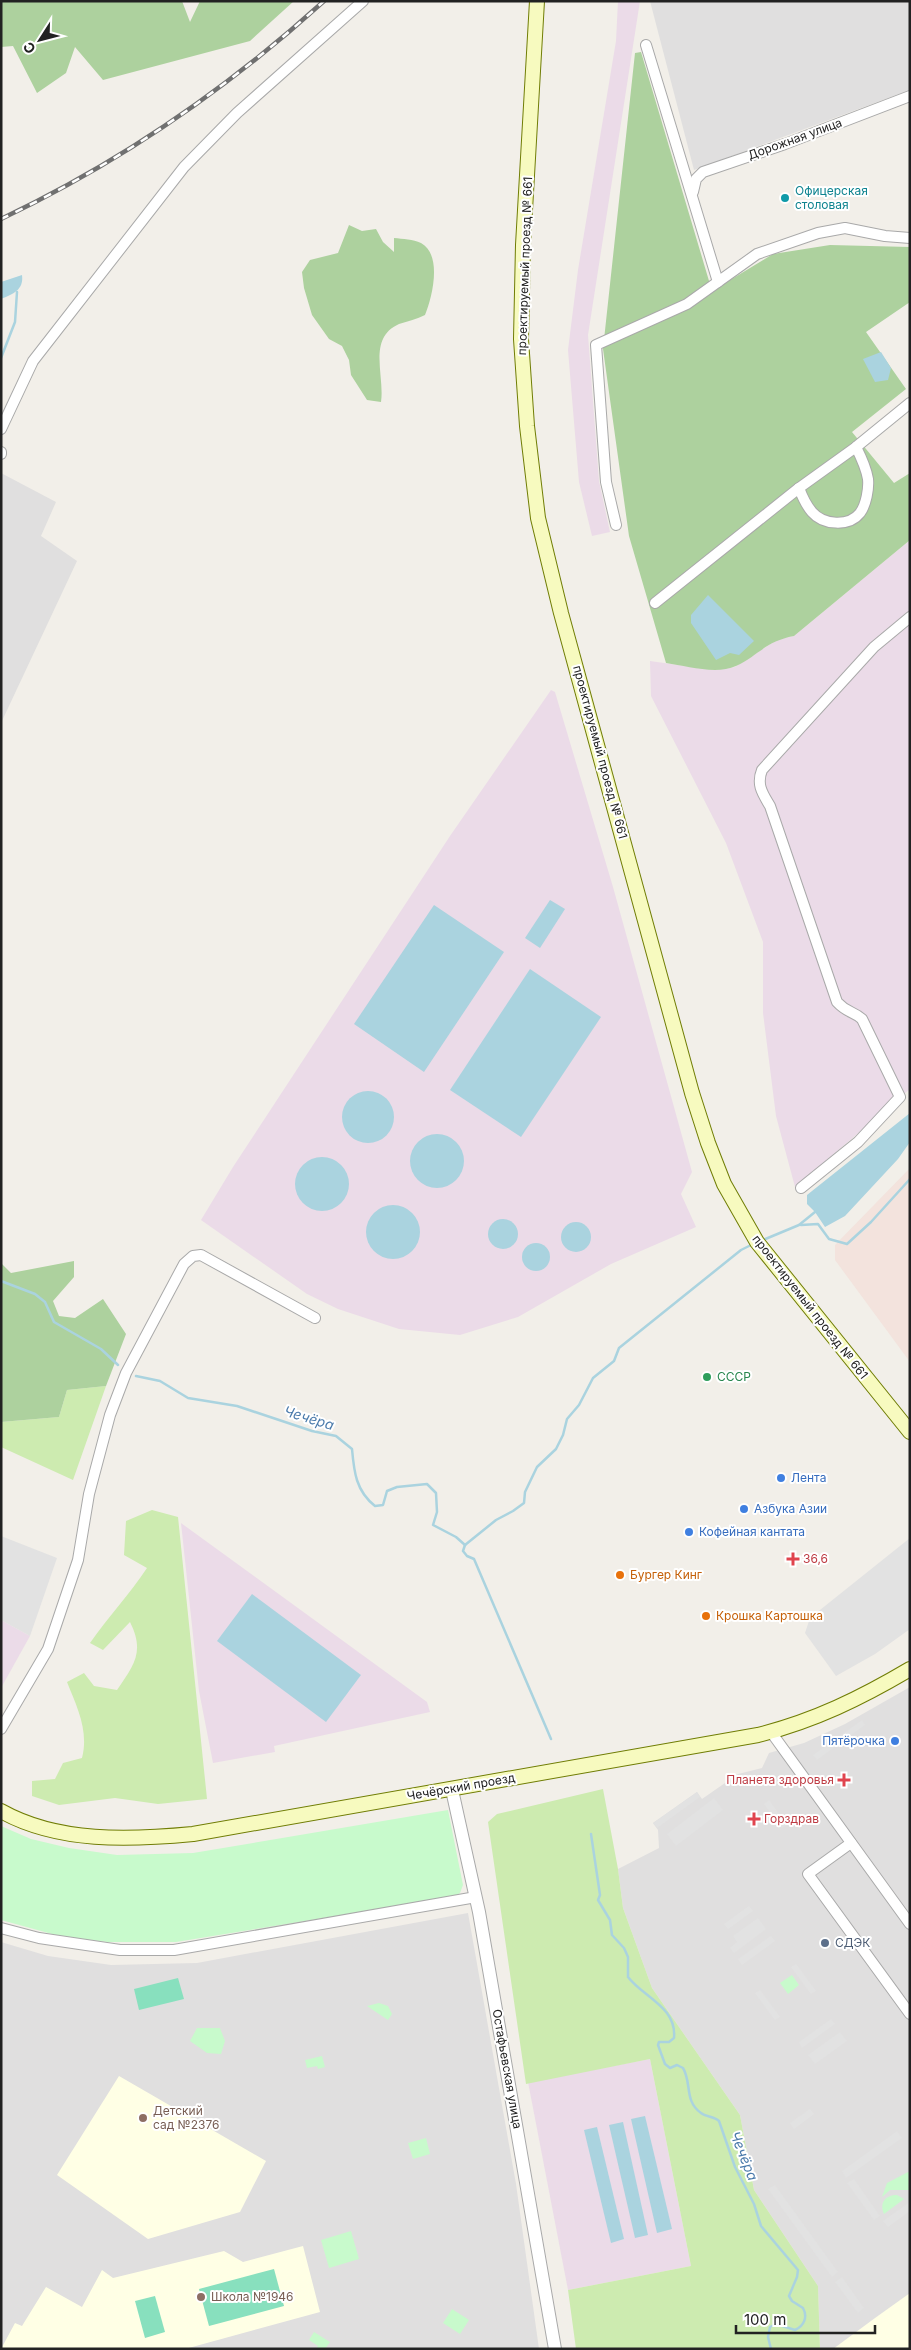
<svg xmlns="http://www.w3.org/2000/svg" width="911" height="2350" viewBox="0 0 911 2350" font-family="Inter,sans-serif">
<rect width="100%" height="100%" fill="#f2efe9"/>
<!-- residential -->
<g fill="#e0dfdf">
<polygon points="650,1 910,1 910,90 694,170"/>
<polygon points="1,473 56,502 41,536 77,561 1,723"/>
<polygon points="910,1687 910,2349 820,2349 818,2286 754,2190 740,2115 652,1988 623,1908 618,1869 659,1848 658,1830 653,1823 697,1792 702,1799 738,1774 762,1768 769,1753 804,1743 845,1724"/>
<polygon points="468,1913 516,2184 539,2349 1,2349 1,1942 48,1956 111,1965 197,1963"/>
</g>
<!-- industrial -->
<g fill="#ebdbe8">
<polygon points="618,1 640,1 588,335 599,481 610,532 592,536 579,482 568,350 578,270 616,41"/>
<polygon points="910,540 910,1089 795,1187 776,1116 763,1013 763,942 726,843 651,696 650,661 714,670 735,667 778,639 794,636"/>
<polygon points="551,690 555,692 613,887 692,1172 681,1194 696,1227 611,1264 518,1317 460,1335 399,1329 338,1309 307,1294 201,1220 233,1167 450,836"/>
<polygon points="181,1523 427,1702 430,1712 274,1746 275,1752 213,1763 199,1691"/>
<polygon points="1,1620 30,1636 1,1688"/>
<polygon points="650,2059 691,2266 568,2290 528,2082"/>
</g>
<!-- education -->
<g fill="#ffffe5">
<polygon points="119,2076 266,2161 240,2212 148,2239 57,2175"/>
<polygon points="303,2246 320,2312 185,2349 1,2349 15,2323 22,2326 46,2287 82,2307 102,2270 113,2278 224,2251 243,2262"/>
<polygon points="910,2293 910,2349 833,2349 875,2318"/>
</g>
<!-- military -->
<polygon fill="#f3e3dd" points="910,1168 910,1362 835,1260 835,1245"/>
<!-- grass -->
<g fill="#cdebb0">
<polygon points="106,1386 73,1480 1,1447 1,1422 59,1417 67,1390"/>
<path d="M 152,1510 L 178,1517 L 207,1799 L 158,1804 L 115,1798 L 59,1805 L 32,1796 L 32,1781 L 55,1779 L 63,1763 L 82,1758 C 89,1731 77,1707 67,1682 L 84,1673 L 94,1686 L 117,1690 C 134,1665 145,1652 130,1622 L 103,1650 L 90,1643 C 108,1617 130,1594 147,1568 L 124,1555 L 126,1521 Z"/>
<polygon points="603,1789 618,1869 623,1908 652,1988 740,2115 754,2190 818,2286 820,2349 576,2349 568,2290 691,2266 650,2059 526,2084 488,1822 497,1814"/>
</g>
<!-- forest -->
<g fill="#add19e">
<polygon points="1,1 182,1 190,22 200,1 294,1 250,41 103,80 75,47 66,73 37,93 13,46 1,47"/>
<path d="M 641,52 L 712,291 L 773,254 L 830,245 L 910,247 L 910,302 L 866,332 L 906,389 L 852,432 L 894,483 L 910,473 L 910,540 L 794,636 C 766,641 759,655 736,666 C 716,675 687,666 666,663 L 629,536 L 603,349 L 635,53 Z"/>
<path d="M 349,225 L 362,231 L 376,229 L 383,242 L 394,252 L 394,238 C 403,239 413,239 421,243 C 443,255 432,298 425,315 C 417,319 408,321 399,324 C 367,338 385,376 381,402 L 367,400 L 351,375 L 349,360 L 342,346 L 329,339 L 312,315 L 304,288 L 302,272 L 310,260 L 338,253 Z"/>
<polygon points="74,1261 74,1277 53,1301 59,1316 75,1318 103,1299 126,1334 106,1386 67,1390 59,1417 1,1422 1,1263 11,1273"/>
</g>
<!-- park -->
<g fill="#c8facc">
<polygon points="448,1810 463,1885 460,1893 453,1897 176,1942 108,1942 63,1937 1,1920 1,1826 31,1839 69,1848 117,1855 193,1853"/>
<polygon points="792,1975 799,1985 788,1994 780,1983"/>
<polygon points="379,2003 388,2006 392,2014 388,2020 367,2006"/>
<polygon points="197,2028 220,2028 225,2041 221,2054 207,2053 190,2041"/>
<polygon points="322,2056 325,2067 318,2069 317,2066 307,2068 305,2060"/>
<polygon points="426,2138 430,2154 413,2159 408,2143"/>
<polygon points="910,2171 910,2190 890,2190 882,2197 887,2183"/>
<path d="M 897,2195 L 904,2199 L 884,2214 C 879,2203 885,2195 897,2195 Z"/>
<polygon points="351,2231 359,2259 329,2268 321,2240"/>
<polygon points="452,2309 469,2320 460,2334 443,2323"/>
<polygon points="314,2332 330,2342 325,2349 316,2349 318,2346 309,2340"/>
</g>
<!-- pitch -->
<g fill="#88e0be">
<polygon points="178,1978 184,1999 139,2010 134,1989"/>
<polygon points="274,2269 284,2306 209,2326 199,2289"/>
<polygon points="155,2296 165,2332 145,2338 135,2301"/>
</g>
<!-- parking -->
<g fill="#e2e2e2">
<polygon points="1,1536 57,1558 30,1636 1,1620"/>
<polygon points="910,1538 910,1629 875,1654 836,1676 805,1633 810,1618"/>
<polygon points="862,1720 865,1725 817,1760 813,1755"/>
<polygon points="697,1792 700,1797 657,1828 653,1823"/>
<polygon points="714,1798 723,1810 676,1846 667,1834"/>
<polygon points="769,1800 787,1825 782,1828 764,1804"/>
<polygon points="749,1906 753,1911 728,1929 724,1924"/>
<polygon points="758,1918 766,1929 734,1953 730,1948 737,1942 733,1936"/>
<polygon points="771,1936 775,1941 742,1965 738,1959"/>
<polygon points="796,1964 816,1991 811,1994 791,1967"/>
<polygon points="760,1990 780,2017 775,2020 755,1993"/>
<polygon points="831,2019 835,2024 802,2048 799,2042"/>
<polygon points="840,2032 847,2041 815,2064 808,2055"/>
<polygon points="810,2109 814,2114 794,2129 790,2123"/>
<polygon points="897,2131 902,2138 846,2178 842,2171"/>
<polygon points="854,2179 880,2216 874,2220 847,2183"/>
<polygon points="775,2185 838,2272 832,2277 768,2189"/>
<polygon points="910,2202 910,2211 888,2227 883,2221"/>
<polygon points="842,2277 864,2308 858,2313 835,2282"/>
</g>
<!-- water -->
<g fill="#aad3df">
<path d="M 22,275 C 24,290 13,294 1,299 L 1,282 Z"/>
<polygon points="881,352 891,368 888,380 875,382 863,359"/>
<polygon points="708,595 754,641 739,655 730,653 716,660 691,623 691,615"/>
<polygon points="550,900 565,909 540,948 525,938"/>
<polygon points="434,905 504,952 424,1072 354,1024"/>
<polygon points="530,969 601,1017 521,1137 450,1090"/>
<circle cx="368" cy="1117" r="26"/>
<polygon points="910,1113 910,1142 898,1159 845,1216 825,1227 815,1212 807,1204 807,1195"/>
<circle cx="437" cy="1161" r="27"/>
<circle cx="322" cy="1184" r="27"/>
<circle cx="393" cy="1232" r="27"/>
<circle cx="503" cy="1234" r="15"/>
<circle cx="576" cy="1237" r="15"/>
<circle cx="536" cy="1257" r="14"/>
<polygon points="252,1594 361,1675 326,1722 217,1641"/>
<polygon points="645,2116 672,2229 657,2233 631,2119"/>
<polygon points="623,2122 648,2235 635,2238 609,2125"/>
<polygon points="597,2127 624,2239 611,2243 584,2130"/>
</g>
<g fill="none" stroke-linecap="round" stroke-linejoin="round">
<!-- stream -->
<g stroke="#aad3df" stroke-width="2.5">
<polyline points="1,358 15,322 17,292"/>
<polyline points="801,1225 818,1224 829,1239 847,1244 871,1222 910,1179"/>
<polyline points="763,1240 799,1225 815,1212"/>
<polyline points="1,1281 35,1294 45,1302 54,1322 101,1349 118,1365"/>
<path d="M 136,1376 L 160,1381 L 188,1398 L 237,1406 L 312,1431 L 336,1436 L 352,1449 C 354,1472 356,1491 375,1506 L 383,1505 L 387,1491 L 397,1487 L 427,1484 L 436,1493 L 437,1512 L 433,1525 L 456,1537 L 465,1545"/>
<polyline points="465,1545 496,1520 513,1511 524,1503 525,1492 537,1467 556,1449 563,1435 567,1419 579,1405 593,1378 614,1361 619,1348 741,1250 753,1244"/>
<polyline points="465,1545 463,1551 467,1556 474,1559 551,1739"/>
<path d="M 591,1834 L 600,1895 L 598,1900 L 610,1920 L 612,1935 L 624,1948 L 628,1957 L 628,1977 C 643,1997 677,2007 674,2038 L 669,2042 L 659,2042 L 658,2045 L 665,2064 L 670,2068 L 677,2065 L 683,2068 C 692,2083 684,2101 701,2113 C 706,2117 714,2116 719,2121 L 735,2167 L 754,2204 L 761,2226 L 798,2270 L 797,2277 L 789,2296 L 792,2301 L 803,2308 C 808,2317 804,2326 795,2330 L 776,2324 L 770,2327 L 768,2337 L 771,2349"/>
</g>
<!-- minor casing -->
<g stroke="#a9a9a9" stroke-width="12">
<g id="minor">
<polyline points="646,45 718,282"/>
<polyline points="693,192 696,179 703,172 785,144 910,96"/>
<polyline points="1,429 33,361 184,167 237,113 363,1"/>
<polyline points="1,452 1,454"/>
<path d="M 799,488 C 802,496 806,505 812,512 C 823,525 849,527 860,513 C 866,505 869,489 868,479 C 866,467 861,457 856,447"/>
<polyline points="616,525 606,482 596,345 687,304 757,254 818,233 845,228 885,236 910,238"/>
<polyline points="655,603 799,488 856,447 910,403"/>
<path d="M 801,1188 L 858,1142 L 900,1097 L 862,1019 C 853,1011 847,1013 837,1002 L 770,806 C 763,794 756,785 762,770 L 874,647 L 910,617"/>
<polyline points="1,1729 48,1649 78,1560 89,1494 110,1415 126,1373 184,1264 193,1256 201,1255 315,1318"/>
<polyline points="771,1732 910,1924"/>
<polyline points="851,1843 808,1874 910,2014"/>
<polyline points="1,1928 39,1938 120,1950 174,1950 476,1897"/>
</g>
</g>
<!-- tertiary casing -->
<g stroke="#a9a9a9" stroke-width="14">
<polyline id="tertiary" points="452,1790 479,1912 555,2349"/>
</g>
<!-- secondary casing -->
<g stroke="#707d05" stroke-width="16">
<g id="secondary">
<polyline points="537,1 523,245 521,339 527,426 538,518 561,613 692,1093 708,1143 724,1184 757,1242 910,1432"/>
<path d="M 1,1811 C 58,1843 130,1840 193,1834 L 758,1735 C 814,1721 861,1698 910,1669"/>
</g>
</g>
<!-- minor -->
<use href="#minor" stroke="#fff" stroke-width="10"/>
<!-- tertiary -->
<use href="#tertiary" stroke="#fff" stroke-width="12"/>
<!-- secondary -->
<use href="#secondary" stroke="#f7fabf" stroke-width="14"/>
<!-- rail casing -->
<g stroke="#707070" stroke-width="4.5">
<path id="rail" d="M 1,219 C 119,163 227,89 324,1"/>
</g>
<!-- rail -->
<use href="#rail" stroke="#fff" stroke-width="2.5" stroke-dasharray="8" stroke-linecap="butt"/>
</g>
<!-- markers -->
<circle fill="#0f9aa8" stroke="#fff" stroke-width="2" cx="785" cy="198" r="5"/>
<circle fill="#2e9e5b" stroke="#fff" stroke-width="2" cx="707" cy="1377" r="5"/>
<g fill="#3f7fe0" stroke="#fff" stroke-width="2">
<circle cx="781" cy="1478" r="5"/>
<circle cx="744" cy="1509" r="5"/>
<circle cx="689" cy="1532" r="5"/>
<circle cx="895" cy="1741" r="5"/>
</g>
<g fill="#e0444e" stroke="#fff" stroke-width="2">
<path d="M790.5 1551.5h5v5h5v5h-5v5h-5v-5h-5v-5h5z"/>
<path d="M841.5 1772.5h5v5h5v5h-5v5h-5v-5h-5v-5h5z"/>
<path d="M751.5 1811.5h5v5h5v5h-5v5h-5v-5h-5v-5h5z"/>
</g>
<g fill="#e8710a" stroke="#fff" stroke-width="2">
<circle cx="620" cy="1575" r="5"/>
<circle cx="706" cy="1616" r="5"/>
</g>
<circle fill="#5c6f8a" stroke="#fff" stroke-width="2" cx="825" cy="1943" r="5"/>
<g fill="#8d6e63" stroke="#fff" stroke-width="2">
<circle cx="143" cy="2118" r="5"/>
<circle cx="201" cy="2297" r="5"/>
</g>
<g text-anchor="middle" stroke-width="4" stroke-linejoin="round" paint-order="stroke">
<!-- street labels -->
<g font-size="12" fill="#222" stroke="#fff">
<text transform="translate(795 139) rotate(-20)" y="4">Дорожная улица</text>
<text transform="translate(525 266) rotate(-88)" y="4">проектируемый проезд № 661</text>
<text transform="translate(600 752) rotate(75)" y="4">проектируемый проезд № 661</text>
<text transform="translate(810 1307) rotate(52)" y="4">проектируемый проезд № 661</text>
<text transform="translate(461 1787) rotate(-10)" y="4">Чечёрский проезд</text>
<text transform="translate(507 2069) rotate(80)" y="4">Остафьевская улица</text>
</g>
<!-- culture labels -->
<g font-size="12" fill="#0d838f" stroke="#fff" text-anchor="start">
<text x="795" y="195">Офицерская<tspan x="795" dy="14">столовая</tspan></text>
</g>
<!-- leisure labels -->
<g font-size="12" fill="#27864d" stroke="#fff" text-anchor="start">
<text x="717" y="1381">СССР</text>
</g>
<!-- shop labels -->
<g font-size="12" fill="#366cbe" stroke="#fff" text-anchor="start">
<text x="791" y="1482">Лента</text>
<text x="754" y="1513">Азбука Азии</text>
<text x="699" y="1536">Кофейная кантата</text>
<text x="885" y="1745" text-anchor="end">Пятёрочка</text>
</g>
<!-- health labels -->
<g font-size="12" fill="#be3a42" stroke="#fff" text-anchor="start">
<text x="803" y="1563">36,6</text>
<text x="834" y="1784" text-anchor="end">Планета здоровья</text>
<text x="764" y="1823">Горздрав</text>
</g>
<!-- food labels -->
<g font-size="12" fill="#c56008" stroke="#fff" text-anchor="start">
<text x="630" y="1579">Бургер Кинг</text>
<text x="716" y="1620">Крошка Картошка</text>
</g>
<!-- service labels -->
<g font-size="12" fill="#4e5e75" stroke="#fff" text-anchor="start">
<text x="835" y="1947">СДЭК</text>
</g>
<!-- education labels -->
<g font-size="12" fill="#785e54" stroke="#fff" text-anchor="start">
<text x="153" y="2115">Детский<tspan x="153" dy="14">сад №2376</tspan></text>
<text x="211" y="2301">Школа №1946</text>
</g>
<!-- water labels -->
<g font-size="14" font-style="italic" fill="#4a7aab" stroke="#fff">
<text transform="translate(309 1418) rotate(17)" y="5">Чечёра</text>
<text transform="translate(744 2156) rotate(68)" y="5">Чечёра</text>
</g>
</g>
<!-- border -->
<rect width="911" height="2350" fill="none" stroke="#222222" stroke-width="5"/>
<!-- north arrow -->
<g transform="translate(40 40) rotate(234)" stroke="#ffffff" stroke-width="4" paint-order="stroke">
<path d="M0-4L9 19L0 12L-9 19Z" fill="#222222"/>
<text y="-8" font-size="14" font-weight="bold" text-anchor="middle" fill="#222222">С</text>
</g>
<!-- scale -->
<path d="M736 2325v8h139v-8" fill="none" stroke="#222222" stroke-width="2.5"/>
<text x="744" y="2325" font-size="15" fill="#222222" stroke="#ffffff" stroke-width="4" paint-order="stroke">100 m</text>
</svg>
